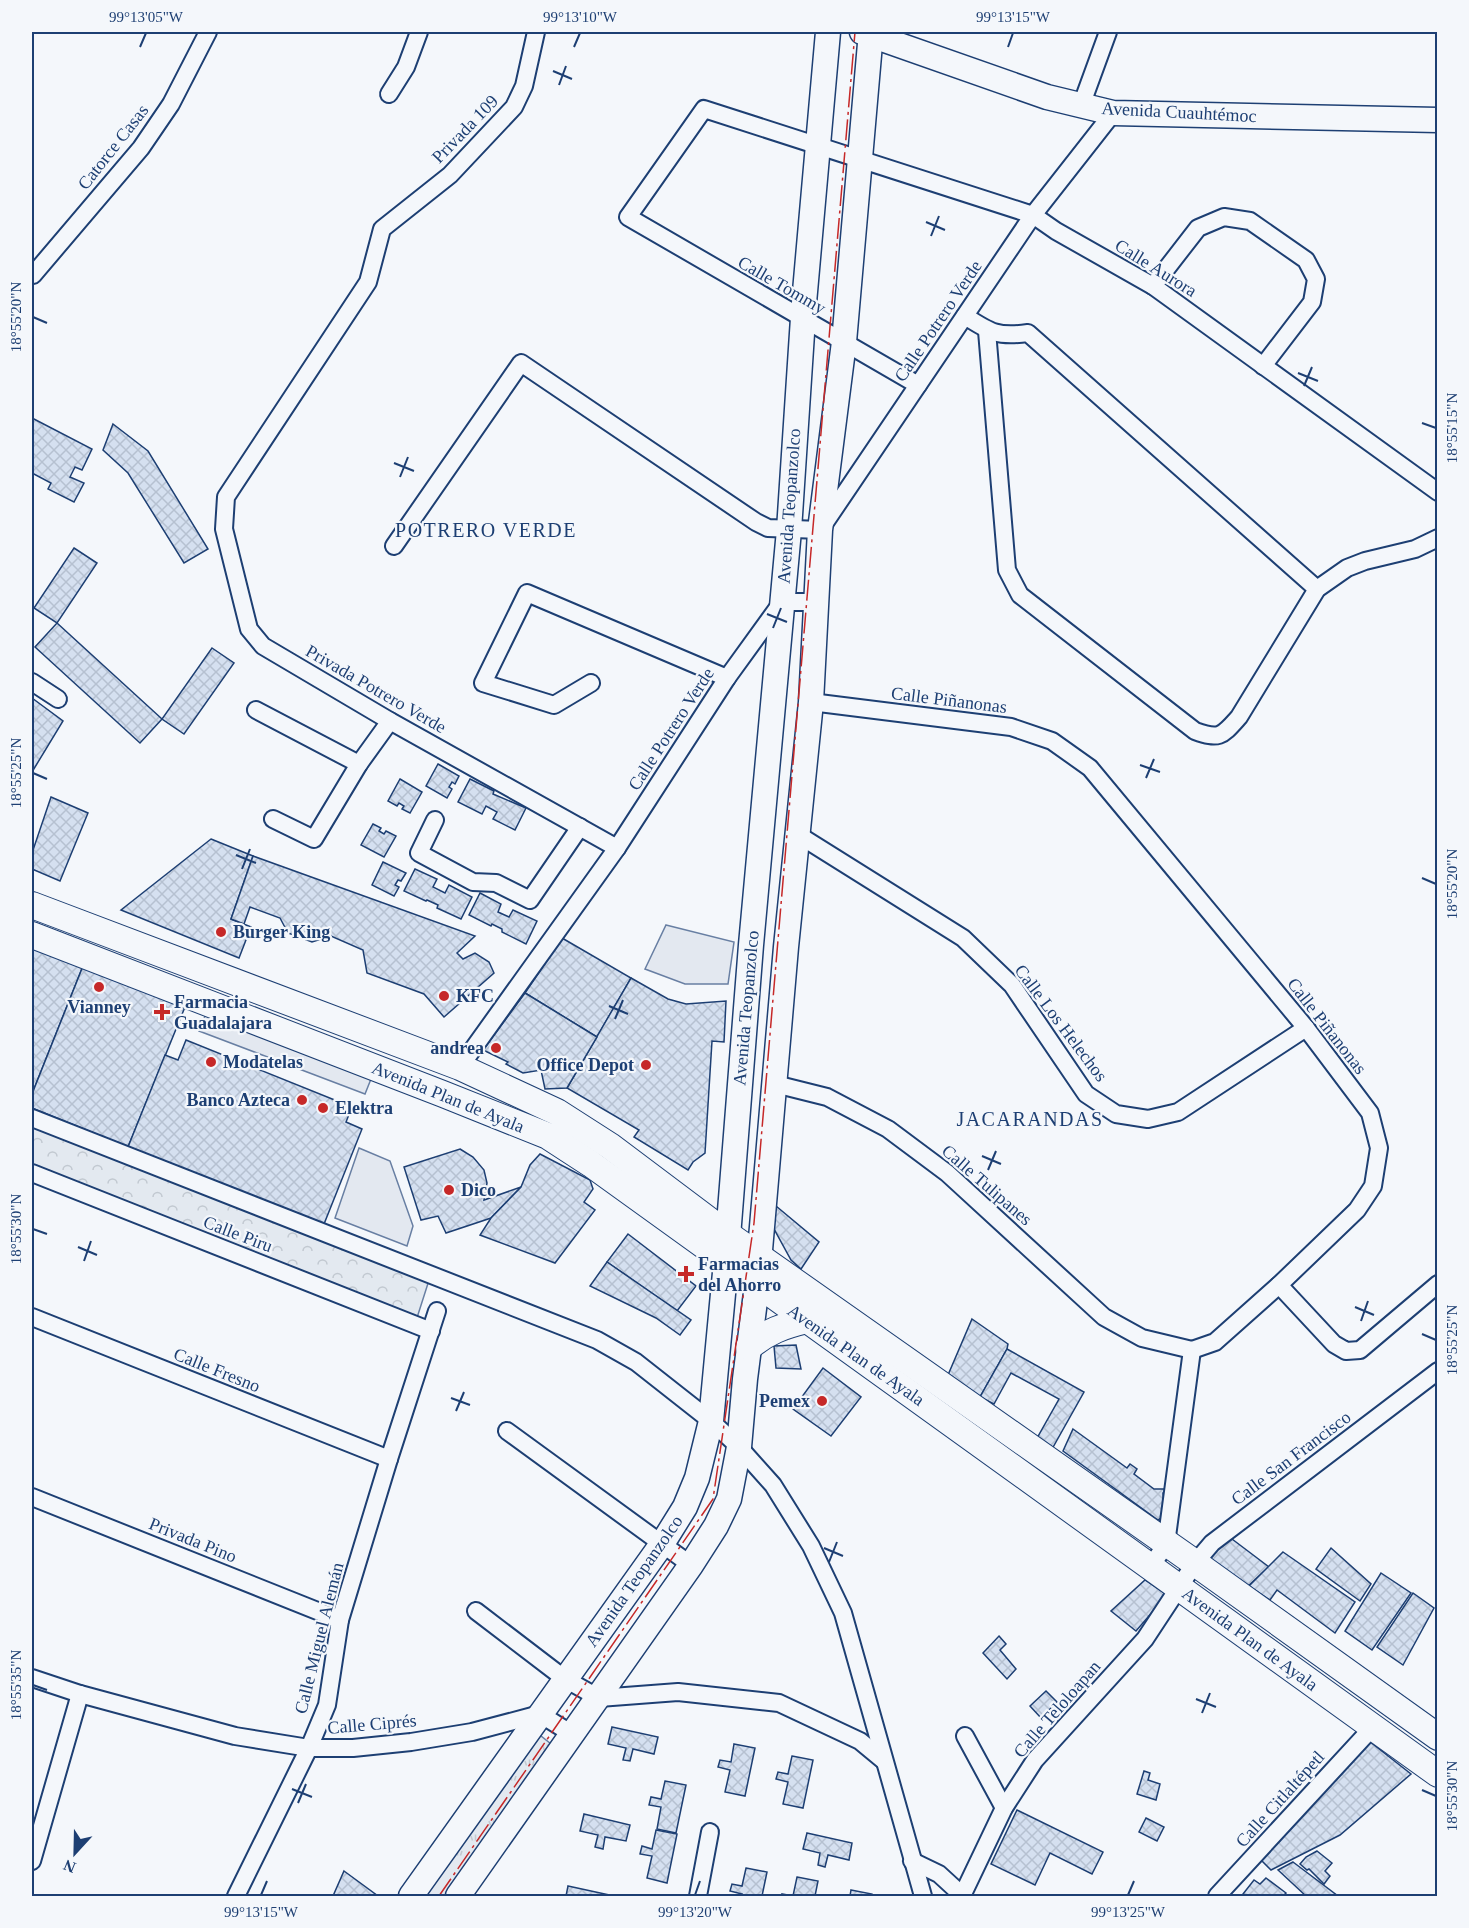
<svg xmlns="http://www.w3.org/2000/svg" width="1469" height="1928" viewBox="0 0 1469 1928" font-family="'Times New Roman',serif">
<defs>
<pattern id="grass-tufts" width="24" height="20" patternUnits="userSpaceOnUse" patternTransform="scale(1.5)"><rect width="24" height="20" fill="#e3e9f0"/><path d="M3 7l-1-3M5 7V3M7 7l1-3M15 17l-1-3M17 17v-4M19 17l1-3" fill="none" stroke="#c2c9d1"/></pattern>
<pattern id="park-crowns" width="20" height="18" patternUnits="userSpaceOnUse" patternTransform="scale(1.5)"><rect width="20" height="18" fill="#e3e9f0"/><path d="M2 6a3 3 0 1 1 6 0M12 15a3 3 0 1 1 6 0" fill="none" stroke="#c2c9d1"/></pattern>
<pattern id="building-cross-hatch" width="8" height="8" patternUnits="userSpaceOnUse" patternTransform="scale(1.5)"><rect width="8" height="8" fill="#d5e0f0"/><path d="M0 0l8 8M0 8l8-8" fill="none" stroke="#b6c1d1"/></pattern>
</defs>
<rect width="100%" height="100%" fill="#f4f7fb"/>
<!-- grass -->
<polygon fill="url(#grass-tufts)" stroke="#687fa3" stroke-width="1.5" points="531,1728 561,1752 460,1896 411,1896"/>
<!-- park -->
<polygon fill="url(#park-crowns)" stroke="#687fa3" stroke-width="1.5" points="32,1118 431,1274 415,1324 32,1173"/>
<!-- parking -->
<g fill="#e3e8f0" stroke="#687fa3" stroke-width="1.5">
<polygon points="666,925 734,942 728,984 685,984 645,969"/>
<polygon points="207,1011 373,1074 365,1094 199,1031"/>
<polygon points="359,1148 390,1161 413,1226 407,1246 335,1218"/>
</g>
<!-- building -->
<g fill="url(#building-cross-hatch)" stroke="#1d3f73" stroke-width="1.5">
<polygon points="32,418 92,449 82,470 75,467 70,477 84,483 74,502 48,489 51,483 32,473"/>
<polygon points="113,424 148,451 208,549 184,563 128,473 103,450"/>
<polygon points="74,548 97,563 57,623 34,608"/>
<polygon points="57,623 162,719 140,743 35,647"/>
<polygon points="212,648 234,663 184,734 162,719"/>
<polygon points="32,698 63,721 32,772"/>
<polygon points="438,764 459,776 455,784 452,782 449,787 452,789 447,798 426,786"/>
<polygon points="400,779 422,792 410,813 402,809 404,806 399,803 397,806 388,801"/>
<polygon points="470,779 494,791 493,794 526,808 515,830 493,819 497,812 486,806 482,814 458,802"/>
<polygon points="51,797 88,813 60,881 32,869 32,853"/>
<polygon points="373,824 381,828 379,831 384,834 386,831 396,836 384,857 361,845"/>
<polygon points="211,839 253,856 231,919 251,927 239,958 121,910"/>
<polygon points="253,856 475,936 457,953 463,959 475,953 489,962 494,973 444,1017 424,994 367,973 363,950 331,936 312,942 288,933 280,918 250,907 244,924 231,919"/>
<polygon points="383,862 406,873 401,881 398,880 395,885 399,887 394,896 372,885"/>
<polygon points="415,869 437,879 433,887 445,893 449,885 472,897 461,919 437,908 438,905 427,900 426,901 404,891"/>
<polygon points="480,893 501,904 498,912 509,917 513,910 537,921 526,944 502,932 502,929 492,924 491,926 469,915"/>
<polygon points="562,938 631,978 597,1037 525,993"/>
<polygon points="32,945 83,966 32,1094"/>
<polygon points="83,966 185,1007 128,1147 32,1108 32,1094"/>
<polygon points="631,978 668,999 686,1004 726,1001 724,1042 712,1041 705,1153 693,1162 688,1170 634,1137 639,1130 567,1088"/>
<polygon points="525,993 597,1037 567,1088 545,1089 541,1070 523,1073 506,1064 508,1062 483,1050"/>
<polygon points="186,1040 352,1107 346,1122 362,1129 324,1224 128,1147 165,1055 178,1060"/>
<polygon points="460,1149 473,1157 484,1170 487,1183 484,1200 521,1187 491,1218 446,1233 438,1216 421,1220 404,1167"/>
<polygon points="540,1154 590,1180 593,1189 584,1202 595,1210 555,1263 480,1235 491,1218 521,1187 530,1165"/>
<polygon points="776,1206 819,1242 801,1269 791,1260 773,1227"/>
<polygon points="628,1234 696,1286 677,1311 607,1262"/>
<polygon points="607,1262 691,1320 680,1335 656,1318 590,1286"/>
<polygon points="972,1319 1008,1344 1007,1349 980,1397 948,1375"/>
<polygon points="796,1345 801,1369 776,1368 774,1346"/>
<polygon points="1007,1349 1084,1392 1052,1449 1036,1440 1059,1399 1011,1373 994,1404 980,1397"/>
<polygon points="823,1368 861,1397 831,1436 793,1409"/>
<polygon points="1073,1429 1127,1468 1130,1464 1137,1469 1134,1474 1154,1489 1166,1489 1166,1492 1163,1493 1165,1515 1158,1520 1063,1451"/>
<polygon points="1228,1536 1269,1567 1246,1588 1205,1557"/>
<polygon points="1331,1548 1371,1584 1360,1601 1316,1569"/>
<polygon points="1283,1552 1355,1602 1335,1633 1277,1590 1270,1600 1249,1586"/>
<polygon points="1381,1573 1411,1593 1372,1650 1345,1631"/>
<polygon points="1145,1580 1167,1595 1136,1631 1111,1611"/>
<polygon points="1413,1593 1434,1608 1403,1665 1377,1647"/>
<polygon points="999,1636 1006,1644 1000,1650 1016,1669 1007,1679 983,1653"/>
<polygon points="1046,1691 1057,1702 1041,1718 1030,1706"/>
<polygon points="612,1727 658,1737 654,1754 633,1749 630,1761 623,1760 626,1748 608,1744"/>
<polygon points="1369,1741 1411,1774 1340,1835 1271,1870 1260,1859"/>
<polygon points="734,1744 755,1748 745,1796 725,1792 730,1770 718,1767 720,1760 731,1762"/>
<polygon points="792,1756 813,1760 803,1808 783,1804 788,1782 776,1779 778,1772 788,1774"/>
<polygon points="1144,1771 1150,1773 1148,1780 1160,1784 1156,1800 1137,1794"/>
<polygon points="665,1781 686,1785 676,1833 657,1829 661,1807 649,1805 651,1797 661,1799"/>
<polygon points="1017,1810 1103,1852 1092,1874 1050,1853 1035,1885 991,1864"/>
<polygon points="584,1814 630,1825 626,1841 605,1837 603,1849 595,1847 598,1835 580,1831"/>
<polygon points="1146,1818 1164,1827 1157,1841 1139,1832"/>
<polygon points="656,1830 677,1834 667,1883 647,1878 652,1856 640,1854 642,1846 652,1849"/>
<polygon points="807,1833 852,1843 849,1860 828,1855 825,1867 818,1865 820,1853 803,1849"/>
<polygon points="1317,1851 1332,1863 1325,1871 1330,1876 1324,1884 1309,1869 1307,1870 1300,1864 1306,1857"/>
<polygon points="1293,1862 1338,1896 1306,1896 1278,1870"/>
<polygon points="746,1868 767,1872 762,1896 741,1896 742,1894 730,1891 732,1884 742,1886"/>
<polygon points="344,1871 378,1896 333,1896"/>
<polygon points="797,1877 818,1881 815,1896 782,1896 782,1894 793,1896"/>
<polygon points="1266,1878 1286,1893 1283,1896 1247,1896 1243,1894 1254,1880 1260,1884"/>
<polygon points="568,1886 614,1896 566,1896"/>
<polygon points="851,1890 872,1894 872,1896 850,1896"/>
</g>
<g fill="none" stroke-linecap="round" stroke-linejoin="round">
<!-- street casing -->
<g stroke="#1d3f73" stroke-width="20">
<g id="street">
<polyline points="536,32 524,86 514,107 450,175 382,229 368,282 226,497 224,529 249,629 263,646 390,721 617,848"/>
<polyline points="389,94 406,67 419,32"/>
<polyline points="1081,106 1108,32"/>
<polyline points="33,275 141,148 171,104 208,32"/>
<polyline points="1153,286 1198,228 1224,217 1250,221 1306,260 1316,279 1312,302 1263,366"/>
<path d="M 965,316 C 991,333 998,337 1028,333 L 1317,589"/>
<path d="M 987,331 L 1007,570 L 1020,595 L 1195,731 C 1220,740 1222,736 1239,717 L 1317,589 L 1347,568 L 1365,561 L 1415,549 L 1438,538"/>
<polyline points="918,385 628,217 704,109 1033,215 1056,231 1153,286 1438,492"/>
<polyline points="394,546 521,363 756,522 768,528 820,530 1033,215 1113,113"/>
<polyline points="32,682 58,699"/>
<polyline points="591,683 554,705 483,683 527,593 727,678"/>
<polyline points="811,702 1011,727 1052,741 1090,768 1306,1028 1370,1113 1379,1148 1373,1186 1357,1210 1279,1285 1215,1342 1192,1350"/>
<polyline points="256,710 359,764"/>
<polyline points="273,819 314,839 359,764 390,721"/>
<polyline points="435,820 419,853 473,882 496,883 530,900 580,827"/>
<polyline points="797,834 963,938 1012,985 1086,1094 1116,1114 1148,1119 1178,1112 1306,1028"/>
<polyline points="460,1067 617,848 727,678 782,602 816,602"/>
<polyline points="775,1084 827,1097 888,1129 947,1173 1104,1317 1142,1338 1192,1350"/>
<polyline points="32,1118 597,1340 636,1362 711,1421 739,1447 773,1485 811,1546 843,1613 923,1896"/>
<polyline points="32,1173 431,1331"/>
<polyline points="1279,1285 1334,1344 1346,1351 1360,1350 1438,1284"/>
<polyline points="32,1317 389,1459"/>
<polyline points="507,1431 691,1565"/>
<polyline points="32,1497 340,1620"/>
<polyline points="1150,1568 1166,1544 1192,1350"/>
<polyline points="476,1611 565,1679 599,1698 678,1692 779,1703 860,1741 883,1760"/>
<polyline points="32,1678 80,1694 235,1736 309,1748 353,1748 411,1742 472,1732 540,1714 572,1734"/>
<polyline points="965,1736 1004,1808"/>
<polyline points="32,1861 80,1694"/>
<polyline points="912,1861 939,1874 963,1896"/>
<polyline points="236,1896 309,1748 327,1705 340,1620 389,1459 437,1311"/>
<polyline points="698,1896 710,1832"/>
<polyline points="962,1896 1004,1808 1035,1760 1145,1639 1195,1563 1212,1543 1438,1371"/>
<polyline points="1217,1896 1372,1728"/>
</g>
</g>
<!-- secondary casing -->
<g stroke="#1d3f73" stroke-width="27">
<g id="secondary">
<polyline points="862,32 1047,97 1113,113 1438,120"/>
<polyline points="411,1896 662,1544 685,1507 697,1478 711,1421 726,1262 751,945 789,530 804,303 828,32"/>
<polyline points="458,1896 691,1565 716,1526 729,1499 739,1447 745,1379 757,1285 786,947 811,702 820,530 844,342 871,32"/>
</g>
</g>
<!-- primary casing -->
<g stroke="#1d3f73" stroke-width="28">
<g id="primary">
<polyline points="32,905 460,1067 557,1112 610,1146 727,1234 1195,1563 1438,1737"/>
<polyline points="32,935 443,1094 548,1136 591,1164 1438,1774"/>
<path d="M 749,1347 C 768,1331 783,1326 807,1320"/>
</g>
</g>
<!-- street -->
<use href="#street" stroke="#f4f7fb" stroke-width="16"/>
<!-- secondary -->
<use href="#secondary" stroke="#f4f7fb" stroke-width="24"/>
<!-- primary -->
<use href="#primary" stroke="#f4f7fb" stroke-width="26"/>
<!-- power -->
<polyline stroke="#c62828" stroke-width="1.5" stroke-dasharray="21 4.5 3 4.5" stroke-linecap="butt" points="439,1896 713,1499 754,1223 855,32"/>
</g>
<!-- ticks -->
<path fill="none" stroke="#1d3f73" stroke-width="2" d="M 140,47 L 146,33M 574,47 L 580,33M 1008,47 L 1013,33M 553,71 L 572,79M 559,85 L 566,66M 926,222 L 945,230M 931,236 L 939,216M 33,317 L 47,323M 1298,373 L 1318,381M 1304,386 L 1312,367M 1422,423 L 1436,428M 394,463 L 414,471M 400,477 L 408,457M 767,614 L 787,622M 773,628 L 781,608M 1140,765 L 1160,772M 33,773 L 47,779M 1146,778 L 1154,759M 236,855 L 256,863M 242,869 L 250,849M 1422,878 L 1436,884M 609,1006 L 628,1014M 615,1019 L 623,1000M 982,1156 L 1001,1164M 988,1170 L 996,1151M 33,1229 L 47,1234M 78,1247 L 97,1255M 84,1261 L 91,1241M 1355,1307 L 1374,1315M 1361,1321 L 1368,1301M 1422,1334 L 1436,1340M 451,1398 L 470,1405M 456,1411 L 464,1392M 824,1548 L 843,1556M 829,1562 L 837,1542M 33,1685 L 47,1690M 1196,1699 L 1216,1707M 1202,1713 L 1210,1693M 292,1789 L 312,1797M 1422,1790 L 1436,1796M 298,1803 L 306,1784M 261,1895 L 267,1881M 695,1895 L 700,1881M 1128,1895 L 1134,1881"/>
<!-- markers -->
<g fill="#c62828" stroke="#f4f7fb" stroke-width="2">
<circle cx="221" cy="932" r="6"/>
<circle cx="99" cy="987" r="6"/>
<circle cx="444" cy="996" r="6"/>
<path d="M159 1003h6v6h6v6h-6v6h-6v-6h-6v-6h6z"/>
<circle cx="496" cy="1048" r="6"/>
<circle cx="211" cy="1062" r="6"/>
<circle cx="646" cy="1065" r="6"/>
<circle cx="302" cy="1100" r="6"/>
<circle cx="323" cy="1108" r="6"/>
<circle cx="449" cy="1190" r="6"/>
<path d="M683 1265h6v6h6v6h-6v6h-6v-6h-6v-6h6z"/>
<circle cx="822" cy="1401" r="6"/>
</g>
<g text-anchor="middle" stroke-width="4.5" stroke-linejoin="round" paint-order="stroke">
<!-- street labels -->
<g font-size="18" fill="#1d3f73" stroke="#f4f7fb">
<text transform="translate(1179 112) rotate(3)" y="6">Avenida Cuauhtémoc</text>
<text transform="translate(465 129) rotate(-46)" y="6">Privada 109</text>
<text transform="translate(113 147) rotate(-52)" y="6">Catorce Casas</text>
<text transform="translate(1156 268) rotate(32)" y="6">Calle Aurora</text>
<text transform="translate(782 285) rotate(30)" y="6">Calle Tommy</text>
<text transform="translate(938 321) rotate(-56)" y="6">Calle Potrero Verde</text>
<text transform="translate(789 506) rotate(-86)" y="6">Avenida Teopanzolco</text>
<text transform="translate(376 689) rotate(30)" y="6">Privada Potrero Verde</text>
<text transform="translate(949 700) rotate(7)" y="6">Calle Piñanonas</text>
<text transform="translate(671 729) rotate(-57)" y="6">Calle Potrero Verde</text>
<text transform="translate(746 1008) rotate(-85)" y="6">Avenida Teopanzolco</text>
<text transform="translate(1061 1023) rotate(53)" y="6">Calle Los Helechos</text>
<text transform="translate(1327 1026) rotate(52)" y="6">Calle Piñanonas</text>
<text transform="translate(448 1097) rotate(22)" y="6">Avenida Plan de Ayala</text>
<text transform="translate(987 1185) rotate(41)" y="6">Calle Tulipanes</text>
<text transform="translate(238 1234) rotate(21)" y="6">Calle Piru</text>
<text transform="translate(856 1355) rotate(35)" y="6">Avenida Plan de Ayala</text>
<text transform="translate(217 1370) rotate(22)" y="6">Calle Fresno</text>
<text transform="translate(1291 1458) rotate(-37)" y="6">Calle San Francisco</text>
<text transform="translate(193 1540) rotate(22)" y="6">Privada Pino</text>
<text transform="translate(634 1581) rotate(-55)" y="6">Avenida Teopanzolco</text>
<text transform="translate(319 1638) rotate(-76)" y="6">Calle Miguel Alemán</text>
<text transform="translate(1250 1639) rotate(36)" y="6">Avenida Plan de Ayala</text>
<text transform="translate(1057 1709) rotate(-49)" y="6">Calle Teloloapan</text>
<text transform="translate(372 1724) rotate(-5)" y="6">Calle Ciprés</text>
<text transform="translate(1280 1799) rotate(-48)" y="6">Calle Citlaltépetl</text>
</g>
<!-- poi labels -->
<g font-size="18" font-weight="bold" fill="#1d3f73" stroke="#f4f7fb" text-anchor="start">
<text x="233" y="938">Burger King</text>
<text x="456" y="1002">KFC</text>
<text x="174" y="1008">Farmacia<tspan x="174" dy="21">Guadalajara</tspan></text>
<text x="99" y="1013" text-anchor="middle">Vianney</text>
<text x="484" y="1054" text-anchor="end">andrea</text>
<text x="223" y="1068">Modatelas</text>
<text x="634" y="1071" text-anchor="end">Office Depot</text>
<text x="290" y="1106" text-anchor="end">Banco Azteca</text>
<text x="335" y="1114">Elektra</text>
<text x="461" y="1196">Dico</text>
<text x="698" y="1270">Farmacias<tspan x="698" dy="21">del Ahorro</tspan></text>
<text x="810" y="1407" text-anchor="end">Pemex</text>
</g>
<!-- neighbourhood labels -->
<g font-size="20" letter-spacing="1.5" fill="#1d3f73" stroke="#f4f7fb">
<text x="486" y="537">POTRERO VERDE</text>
<text x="1030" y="1126">JACARANDAS</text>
</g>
</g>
<!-- border -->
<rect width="1469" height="1928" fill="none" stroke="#f4f7fb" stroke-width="66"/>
<!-- north arrow -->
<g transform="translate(75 1853) rotate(202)" stroke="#f4f7fb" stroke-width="4.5" paint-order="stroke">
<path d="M0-4.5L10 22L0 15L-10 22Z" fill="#1d3f73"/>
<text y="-9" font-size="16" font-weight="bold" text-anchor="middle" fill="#1d3f73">N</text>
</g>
<rect x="33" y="33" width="1403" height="1862" fill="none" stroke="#1d3f73" stroke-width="2"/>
<g font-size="15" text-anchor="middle" fill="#1d3f73">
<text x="146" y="22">99°13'05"W</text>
<text x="580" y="22">99°13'10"W</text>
<text x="1013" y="22">99°13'15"W</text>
<text transform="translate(16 317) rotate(-90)" y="5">18°55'20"N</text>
<text transform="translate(1452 428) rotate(-90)" y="5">18°55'15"N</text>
<text transform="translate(16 773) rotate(-90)" y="5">18°55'25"N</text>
<text transform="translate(1452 884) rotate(-90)" y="5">18°55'20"N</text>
<text transform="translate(16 1229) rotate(-90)" y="5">18°55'30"N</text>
<text transform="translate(1452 1340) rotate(-90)" y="5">18°55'25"N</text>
<text transform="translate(16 1685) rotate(-90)" y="5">18°55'35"N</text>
<text transform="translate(1452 1796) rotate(-90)" y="5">18°55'30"N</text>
<text x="261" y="1917">99°13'15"W</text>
<text x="695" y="1917">99°13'20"W</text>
<text x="1128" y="1917">99°13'25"W</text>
</g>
</svg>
